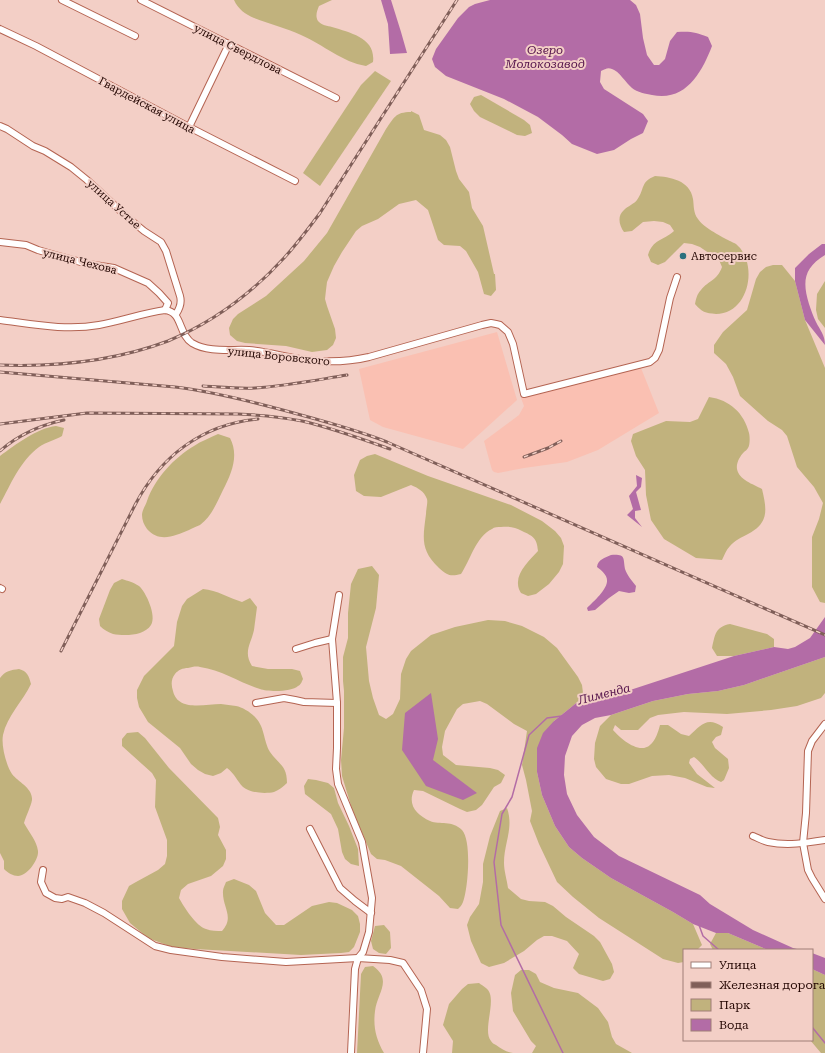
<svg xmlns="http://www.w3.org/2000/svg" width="825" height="1053" viewBox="0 0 825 1053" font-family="'Roboto Serif',serif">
<rect width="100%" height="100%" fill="#f3cfc6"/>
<!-- built -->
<g fill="#fac0b2">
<polygon points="497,332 517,400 463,449 383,427 370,420 359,369"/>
<polygon points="639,367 641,368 659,413 598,450 567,462 524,468 498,473 494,472 492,470 484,441 519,415 524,406 521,398"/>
</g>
<!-- green -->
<g fill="#c1b27d">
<path d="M 234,0 L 332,0 L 319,6 C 317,11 315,16 318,21 C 321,25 328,26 332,27 C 351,33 376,38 373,62 L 366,66 C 342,62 324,45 301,35 C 286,28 270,24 254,18 C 245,14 238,9 234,0 Z"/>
<polygon points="375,71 391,81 320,186 303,173 361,85"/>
<polygon points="481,95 524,120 530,125 532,133 525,136 517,135 480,117 474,111 470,104 474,97"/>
<path d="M 411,111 L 419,115 L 424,130 L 440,135 L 446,140 L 450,147 L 456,171 L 459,179 L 469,192 L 472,208 L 483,226 L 494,274 L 495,274 L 496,290 L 491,296 L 484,294 L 478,272 L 466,251 L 460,246 L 444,245 L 438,240 L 428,210 L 416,200 L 399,204 L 378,219 L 362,226 L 356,231 L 342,252 L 334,266 L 327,282 L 326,290 L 325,299 L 327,306 L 335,329 L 336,338 L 333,345 L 327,350 L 312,352 L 286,346 L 245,343 L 237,341 L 230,335 L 229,328 L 233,319 L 238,314 L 266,296 L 304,261 L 327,233 L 386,129 C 394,118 395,112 411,112 Z"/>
<path d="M 655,176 C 670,177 690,180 693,199 C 694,205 693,213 698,219 C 702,226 720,236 728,240 C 731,242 736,243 738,246 C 742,249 744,255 746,259 C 754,281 743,314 716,314 C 705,313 702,312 695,304 C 696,299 697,294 701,290 C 709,280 717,281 722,267 L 719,260 L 700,247 L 692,244 L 684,243 L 665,262 L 658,265 L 651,262 L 648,255 C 653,239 663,241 674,231 L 670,225 L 663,222 L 654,221 L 643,222 L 632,231 L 624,232 C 619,225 617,216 624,210 C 628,206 634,204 637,200 C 645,189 640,182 655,176 Z"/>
<polygon points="773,265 782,265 795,281 805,320 825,368 825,603 820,602 812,587 812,537 819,519 823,503 814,487 797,467 787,436 782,430 768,421 740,396 733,377 726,364 714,353 714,345 723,332 747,310 756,279 760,272 766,267"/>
<polygon points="825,281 825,328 818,319 816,310 817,294"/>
<path d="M 709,397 C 730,400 744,413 749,433 C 750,437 750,445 748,448 C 747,450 745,451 744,452 C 740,456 736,463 737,469 C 739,480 753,484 762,489 C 767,510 769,523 748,534 C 742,537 734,541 730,546 C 726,550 724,556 722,560 L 696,558 L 664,539 L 651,520 L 646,495 L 645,470 L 636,456 L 631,441 L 633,434 L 666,421 L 690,422 L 698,419 Z"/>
<path d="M 56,426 L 64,428 L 62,436 C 55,440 46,442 39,447 C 20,461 11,484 0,504 L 0,456 C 15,445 37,428 56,426 Z"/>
<path d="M 218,434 L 230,438 C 239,455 232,473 223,490 C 217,502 212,516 200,525 C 196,527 192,528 189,530 C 175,536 159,543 147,529 C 144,525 142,520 142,515 C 142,510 146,505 147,501 C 155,478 174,458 194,446 C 201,441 210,438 218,434 Z"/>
<path d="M 375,454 L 428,476 L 511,505 L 542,521 L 555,531 L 561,538 L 564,546 L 563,564 L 559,572 L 549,584 L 536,594 L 528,596 L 521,593 C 519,590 518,587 518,584 C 517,571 530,560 538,551 C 537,538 533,536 522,531 C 515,527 509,526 501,527 C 498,527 494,527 492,529 C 476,536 470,561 461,574 C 450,577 447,575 439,568 C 420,550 423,538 426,514 C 426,509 428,503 427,499 C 424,491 418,488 411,485 L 381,497 L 364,496 L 356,491 L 354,475 L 360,460 L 367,456 Z"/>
<path d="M 372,566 L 379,575 L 376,608 L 366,647 L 369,681 L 373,698 L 379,715 L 386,719 L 393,714 L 400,699 L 401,674 L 406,659 L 411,651 L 431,635 L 455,627 L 488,620 L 505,621 L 522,626 L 544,637 L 557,648 L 578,677 L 582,685 L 583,693 L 580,700 L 554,721 L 537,772 L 542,795 L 555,826 L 569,847 L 582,858 L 611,878 L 673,912 L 693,924 L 702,945 L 697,950 L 684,950 L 684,962 L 678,963 L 663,959 L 599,918 L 573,897 L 557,882 L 539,844 L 530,821 L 532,811 L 526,780 L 522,765 L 527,731 L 514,724 L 487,704 L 480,701 L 463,704 L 457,709 L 445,731 L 442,747 L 443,755 L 456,765 L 490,768 L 498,770 L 505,775 L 501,783 L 494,787 L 482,805 L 476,810 L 467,812 L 460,809 L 423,791 L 414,790 C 407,805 417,815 430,821 C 440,825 452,820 462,830 C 472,841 468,889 463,902 C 462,905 460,907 458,909 L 450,908 L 439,896 L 401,866 L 385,860 L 377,859 L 371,854 L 352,809 L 342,776 L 341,760 L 344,728 L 344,691 L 343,681 L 343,657 L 348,638 L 348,613 L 351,584 L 358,569 Z"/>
<path d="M 122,579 C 128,581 133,582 139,586 C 146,592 157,616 151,625 C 144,636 125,636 113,634 C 108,632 104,630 100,626 L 99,619 L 110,590 L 114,583 Z"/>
<path d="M 203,589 C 217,590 229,598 242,602 L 250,598 L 257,607 C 256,615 255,622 254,630 C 251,644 243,652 252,666 L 268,669 L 292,669 L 300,671 L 303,679 C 302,681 301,685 298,686 C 292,692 268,692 260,689 C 240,683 222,670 200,667 C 196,666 192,667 188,668 C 183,668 178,670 175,674 C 171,679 171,685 173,691 C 178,712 205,704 221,704 C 226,705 231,705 236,706 C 242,707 250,712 254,716 C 265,726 263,740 270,752 C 279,765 287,765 287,783 C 283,787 279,790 274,792 C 265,794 250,793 243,787 C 237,781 235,774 227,768 L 221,773 L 213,776 L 205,774 L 198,770 L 191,764 L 180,748 L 148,722 L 139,707 L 137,698 L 137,690 L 144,676 L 174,646 L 177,622 L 182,606 L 187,599 Z"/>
<path d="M 730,624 L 767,634 L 774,639 L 774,647 L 734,656 L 717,656 L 712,648 C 715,635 715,627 730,624 Z"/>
<path d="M 825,657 L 825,693 L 821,698 L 797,706 L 771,710 L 727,714 L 684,712 L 658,715 L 650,718 L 638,730 L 621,730 L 615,725 L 613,730 C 620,738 639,755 650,745 C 656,740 658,732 660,725 L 668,725 L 681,734 L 689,736 C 701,725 707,716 723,727 L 721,735 L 716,737 L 712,742 L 715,748 L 728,759 L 729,768 L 724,780 L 721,782 C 710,778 704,764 694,757 L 690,759 L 689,763 L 697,774 L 715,788 L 707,787 L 685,778 L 669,775 L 652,776 L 629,784 L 621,784 L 606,779 L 596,767 L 594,759 L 595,743 L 600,726 L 611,715 L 653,701 L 688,694 L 718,691 L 744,685 Z"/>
<path d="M 19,669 C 27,671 29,676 31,684 C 23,701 7,716 3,735 C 1,745 6,765 12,774 C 18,782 33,788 32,800 C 31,806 26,816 24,823 C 28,831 37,841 38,851 C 39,860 27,876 18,876 C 13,876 8,873 4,869 L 4,861 L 0,853 L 0,678 C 5,671 11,670 19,669 Z"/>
<path d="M 138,732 L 145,738 L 169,768 L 218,818 L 220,827 L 218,835 L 226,850 L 226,859 L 223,866 L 211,876 L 188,884 L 181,890 L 179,898 C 184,907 196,926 206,929 C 211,931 217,931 222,931 C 235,917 222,907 223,891 C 223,888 225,885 226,882 L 234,879 L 249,885 L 256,891 L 265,913 L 276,925 L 284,925 L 312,906 L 329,902 L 337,903 L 352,910 L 358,916 L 360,924 L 360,932 L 354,947 L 349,952 L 341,953 L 301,955 L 195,949 L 172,947 L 148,938 L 130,923 L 122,909 L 122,901 L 129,886 L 136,882 L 158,870 L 165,864 L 167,856 L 167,840 L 155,807 L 156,780 L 152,773 L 122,746 L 122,739 L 127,733 Z"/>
<polygon points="308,779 316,780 328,783 334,788 338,803 349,826 358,849 359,866 351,864 345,859 342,852 338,829 331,814 305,794 304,786"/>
<path d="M 507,808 C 514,828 504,843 504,863 C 504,871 507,880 508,888 L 521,899 L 529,901 L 545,902 L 553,906 L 566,917 L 594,936 L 600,942 L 612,964 L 614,972 L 610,979 L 603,981 L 579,974 L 573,968 L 579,954 L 567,941 L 552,936 L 544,936 L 537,940 L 524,951 L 504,963 L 489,967 L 481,963 L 471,941 L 467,925 L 470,917 L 479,904 L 483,882 L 483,864 L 490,836 L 500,811 Z"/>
<polygon points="384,925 390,932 391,948 386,954 379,953 373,949 371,941 375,926"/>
<polygon points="716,933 728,933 768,950 713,950 710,944"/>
<path d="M 373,966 C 393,980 377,993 375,1011 C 373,1027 376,1039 384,1053 L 357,1053 L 361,974 L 365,967 Z"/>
<polygon points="812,969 825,975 825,1053 821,1053 810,1040 812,1040"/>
<polygon points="521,970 529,970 536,974 540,982 554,988 578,993 598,1008 608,1022 612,1037 616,1044 632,1053 532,1053 536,1046 531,1041 513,1011 511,993 515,975"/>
<path d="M 479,983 C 483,986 489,989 490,994 C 494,1006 483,1032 491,1041 C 492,1043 494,1044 496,1045 C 502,1049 506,1052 513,1053 L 452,1053 L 453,1041 L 443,1025 L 449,1004 L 462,989 L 468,984 Z"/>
</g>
<!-- water -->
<g fill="#b36ca6">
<polygon points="381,0 391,0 401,32 407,53 390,54 388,24"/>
<path d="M 490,0 L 630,0 L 636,5 L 640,14 L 643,38 L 647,55 L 654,65 L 659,65 L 665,59 L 670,41 L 677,32 C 690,31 696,32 708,37 L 712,46 C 702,72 686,102 652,95 C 646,94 637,92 632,88 C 626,83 619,71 612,69 C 608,67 605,69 601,71 L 600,82 L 604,89 L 643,114 L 648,121 L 643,133 L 631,139 L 614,150 L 597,154 L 572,144 L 562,135 L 538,117 L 504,99 L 446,76 L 435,67 L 432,59 L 436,49 L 458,18 L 469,7 L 475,4 Z"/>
<path d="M 822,244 L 825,244 L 825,255 C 804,268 802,281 809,304 C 811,310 813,316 816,322 C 820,330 825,335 825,345 L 805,320 L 795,281 L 795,268 L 809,254 Z"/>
<polygon points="636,475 642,478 641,487 636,492 641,510 635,511 635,518 642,527 627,515 633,509 629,496 637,486"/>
<path d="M 611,555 C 626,554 623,558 625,569 C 627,575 632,581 636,586 L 635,592 L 629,593 L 619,591 L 609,598 L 595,610 L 588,611 L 587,608 C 593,602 608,589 607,580 C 607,575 601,570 597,567 C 598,559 605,558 611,555 Z"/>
<polygon points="825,617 825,657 744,685 718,691 688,694 653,701 611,715 595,718 582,725 572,736 565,756 564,775 567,794 577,815 594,837 619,856 700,895 710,904 753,930 793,948 801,950 768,950 728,933 716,933 693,924 673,912 611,878 582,858 569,847 555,826 542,795 537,772 537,748 543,733 554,721 580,700 588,700 618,694 734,656 774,647 788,649 795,647 810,638"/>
<polygon points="431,693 438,739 433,760 477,793 463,800 426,786 402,750 405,713"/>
<polygon points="812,953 825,958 825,975 812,969"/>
</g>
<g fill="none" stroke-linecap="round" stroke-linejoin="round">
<!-- stream -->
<g stroke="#b36ca6" stroke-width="1.5">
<polyline points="562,716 547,718 529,735 512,797 502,814 494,862 501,925 563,1053"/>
<polyline points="699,925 703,936 719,950"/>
<polyline points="812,1027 825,1043"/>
</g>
<!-- street casing -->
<g stroke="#b46452" stroke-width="8">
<g id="street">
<polyline points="62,0 135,36"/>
<polyline points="141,0 336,98"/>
<polyline points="0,29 36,46 189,127 295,181"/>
<path d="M 0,126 L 7,129 L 33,146 L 45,151 L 71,167 L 87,180 L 127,217 L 144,231 L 161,242 L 166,251 L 180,296 C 182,303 180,308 176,314"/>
<polyline points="189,127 229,44"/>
<polyline points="0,242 26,245 38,250 55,255 88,264 114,268 148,283 159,293 168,303 165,310"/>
<path d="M 0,320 C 32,324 66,331 99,325 C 121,321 143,313 165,310 C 183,312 178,334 192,343 C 209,353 231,349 249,350 C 272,352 295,360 318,361 C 336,362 352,361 369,357 L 482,325 L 491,323 L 496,324 L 500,325 L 508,332 L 513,344 L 524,394 L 650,362 L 655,358 L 659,350 L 670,298 L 677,277"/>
<polyline points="0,588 2,589"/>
<polyline points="339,595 332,639 337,703 337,748 336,769 338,784 362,842 372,898 369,932 363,952 358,958 355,969 351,1053"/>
<polyline points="296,649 315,643 332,639"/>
<polyline points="256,703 284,698 295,700 304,702 337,703"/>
<polyline points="825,724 812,741 808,751 806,813 803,843 808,870 812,878 825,899"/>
<polyline points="310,829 340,888 355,901 371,913"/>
<path d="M 753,836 C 758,838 763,841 768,842 C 787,846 806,843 825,840"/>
<polyline points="43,870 41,882 46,893 55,898 62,899 68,897 85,903 104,913 155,946 171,950 222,957 286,962 358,958 390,960 403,963 421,990 427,1009 423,1053"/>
</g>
</g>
<!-- street -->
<use href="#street" stroke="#fff" stroke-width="6"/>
<!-- rail casing -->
<g stroke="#805f59" stroke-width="3">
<g id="rail">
<path d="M 0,365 C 56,367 115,361 168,341 C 212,323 252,293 284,258 C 297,244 308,229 320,213 L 457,0"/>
<path d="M 0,372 L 175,387 C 210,391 245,400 279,409 C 315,419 352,428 387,442 L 825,635"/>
<path d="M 203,386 C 220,387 238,389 255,388 C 286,386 316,380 347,375"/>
<path d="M 0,424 L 87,413 L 238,414 C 259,415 281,417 302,421 C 332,428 362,439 390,449"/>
<path d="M 0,451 C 18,435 41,425 64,420"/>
<polyline points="524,457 548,448 561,441"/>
<path d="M 61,651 L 135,505 C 160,457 202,424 258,419"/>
</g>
</g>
<!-- rail -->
<use href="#rail" stroke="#f3cfc6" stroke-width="1.5" stroke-dasharray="4.5" stroke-linecap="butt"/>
</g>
<!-- markers -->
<circle fill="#2a707e" stroke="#f3cfc6" stroke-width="1.5" cx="683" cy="256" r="4"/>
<g text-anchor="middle" stroke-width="4" stroke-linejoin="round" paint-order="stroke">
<!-- street labels -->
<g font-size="11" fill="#220501" stroke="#f3cfc6">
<text transform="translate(238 49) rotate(27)" y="4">улица Свердлова</text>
<text transform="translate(147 105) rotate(28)" y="4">Гвардейская улица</text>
<text transform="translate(114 204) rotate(42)" y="4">улица Устье</text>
<text transform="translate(80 261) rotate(14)" y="4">улица Чехова</text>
<text transform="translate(279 356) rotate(6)" y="4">улица Воровского</text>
</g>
<!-- poi labels -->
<g font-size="11" fill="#220501" stroke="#f3cfc6" text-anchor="start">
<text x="691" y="260">Автосервис</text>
</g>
<!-- water labels -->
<g font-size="12" font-style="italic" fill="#54124b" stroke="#f3cfc6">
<text x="545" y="54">Озеро<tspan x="545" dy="14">Молокозавод</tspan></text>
<text transform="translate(604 694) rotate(-14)" y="4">Лименда</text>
</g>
</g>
<!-- legend -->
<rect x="683" y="949" width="130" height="92" fill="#f3cfc6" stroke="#9f7e77"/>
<rect x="691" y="962" width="20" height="6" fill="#ffffff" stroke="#9f7e77"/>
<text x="719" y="969" font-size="12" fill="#220501">Улица</text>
<rect x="691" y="982" width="20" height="6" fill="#805f59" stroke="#9f7e77"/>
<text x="719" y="989" font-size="12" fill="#220501">Железная дорога</text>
<rect x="691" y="999" width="20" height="12" fill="#c1b27d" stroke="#9f7e77"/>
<text x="719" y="1009" font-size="12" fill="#220501">Парк</text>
<rect x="691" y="1019" width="20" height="12" fill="#b36ca6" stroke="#9f7e77"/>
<text x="719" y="1029" font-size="12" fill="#220501">Вода</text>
</svg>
